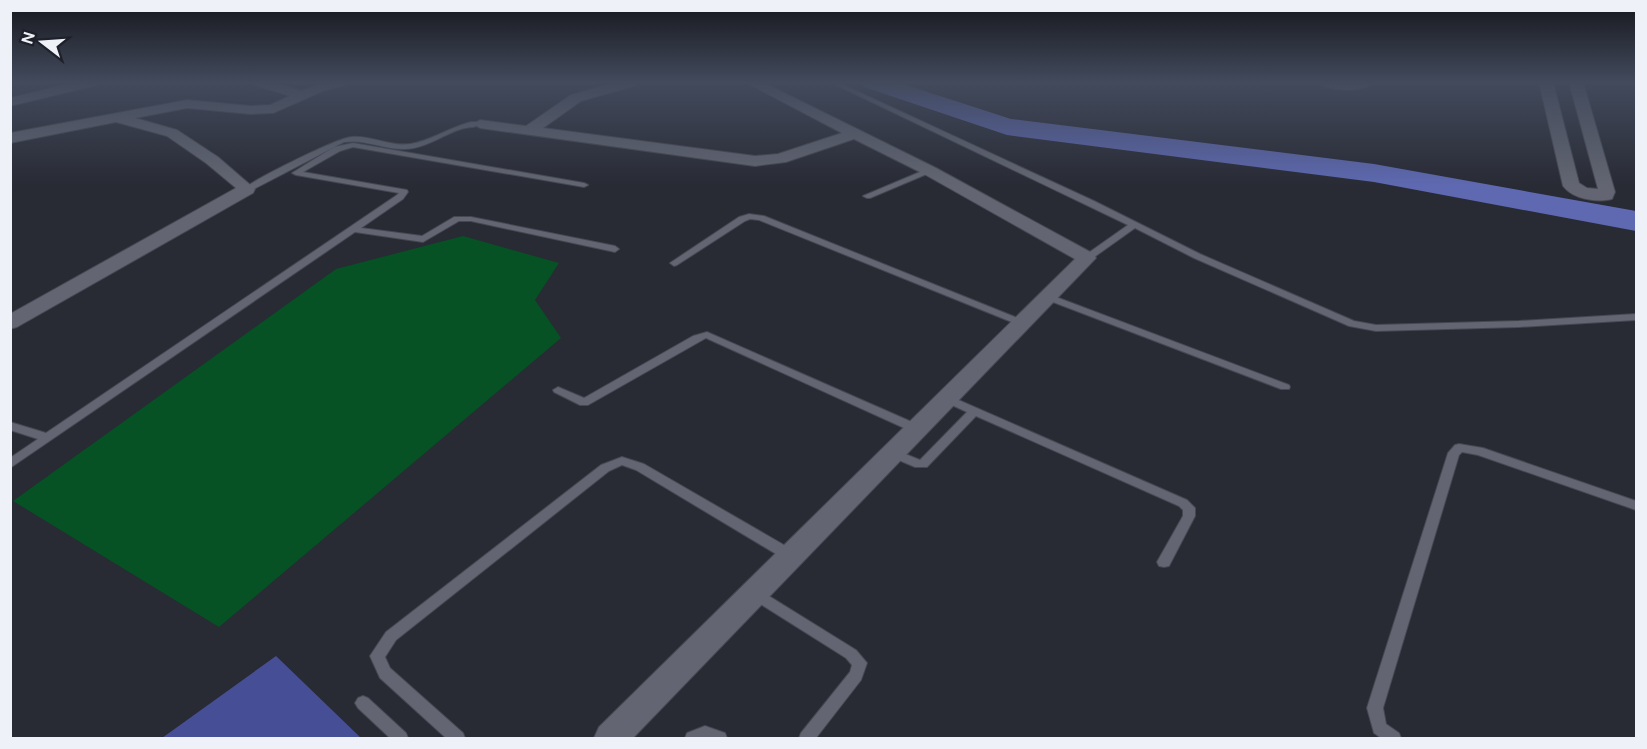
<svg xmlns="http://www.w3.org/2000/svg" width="1647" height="749" viewBox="0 0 1647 749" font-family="'DM Sans',sans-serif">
<rect width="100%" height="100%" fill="#282a34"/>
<!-- green -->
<polygon fill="#065224" points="463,236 559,263 535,300 561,338 219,627 13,501 336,269"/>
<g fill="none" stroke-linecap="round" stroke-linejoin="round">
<!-- river -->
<polygon fill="#5e69b2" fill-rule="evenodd" points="860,82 897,82 1011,119 1374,164 1636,211 1636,231 1374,182 1007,135 864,87"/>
</g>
<!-- building -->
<polygon fill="#464f96" points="276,656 361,738 162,738"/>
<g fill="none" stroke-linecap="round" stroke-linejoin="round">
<!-- lane casing -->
<g stroke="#464851" stroke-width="2">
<g id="lane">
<polygon points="830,82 837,82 1094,201 1200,254 1354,321 1376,325 1519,321 1636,314 1636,320 1519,327 1376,331 1349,326 1194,258 1135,228 1090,260 1084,260 1084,256 1128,225"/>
<path d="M 471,122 L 480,122 L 483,124 C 477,127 469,127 461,129 C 442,135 425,149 404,149 C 383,149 365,139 344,142 L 250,191 L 247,191 L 243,189 C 255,179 337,138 351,137 C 371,135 390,147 410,144 C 431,141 450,127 471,122 Z"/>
<polygon points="353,143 584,183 588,185 584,187 353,147 340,151 303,172 407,190 408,192 403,199 361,228 422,236 454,217 471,217 615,246 619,249 615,252 471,221 459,221 423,242 355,232 10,468 10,458 38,439 10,430 10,422 46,433 397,195 399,193 296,175 292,173 334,147"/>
<polygon points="927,169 934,171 870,198 867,198 863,196"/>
<polygon points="749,214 764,216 1025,321 1027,323 1025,325 1019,325 759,220 750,219 745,221 677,265 674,266 670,263 739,217"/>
<polygon points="1048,294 1289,385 1290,387 1289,389 1281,389 1045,299 1043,297"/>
<polygon points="707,332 921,426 923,429 917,433 913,432 706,338 588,405 580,405 554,392 553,390 558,387 584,398 693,336"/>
<polygon points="947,395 1187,500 1195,508 1195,516 1169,566 1164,567 1159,566 1157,562 1183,516 1183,510 1179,506 976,416 927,467 915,467 889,456 887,453 889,450 893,449 920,460 967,412 943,401 942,399 943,397"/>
<polygon points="1459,444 1483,448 1636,501 1636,510 1478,455 1462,452 1459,455 1383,708 1386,724 1399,733 1401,738 1381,738 1374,733 1367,708 1448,453 1455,445"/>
<polygon points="622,457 644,464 796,552 798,556 796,560 791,561 786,560 636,470 622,465 609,471 396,640 385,657 390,668 463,733 465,738 446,738 380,678 370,656 386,632 601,465"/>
<polygon points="756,588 856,650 867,663 861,680 816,738 799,738 801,733 850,672 852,665 846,658 751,598 749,594 751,590"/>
<polygon points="363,696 368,698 406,733 408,738 390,738 358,708 355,703 358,698"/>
<polygon points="705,726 725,733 727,738 685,738 687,733"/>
</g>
</g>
<!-- street casing -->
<g stroke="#464851" stroke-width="2">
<g id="street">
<polygon points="77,82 99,82 97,85 10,106 10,98"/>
<polygon points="252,82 272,82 301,91 326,82 347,82 345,85 323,91 273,113 251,114 187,108 135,118 177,130 218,157 255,189 253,193 17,327 10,329 10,314 236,188 206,163 167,136 116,122 10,143 10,133 187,100 251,106 270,105 290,96 254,85"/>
<polygon points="618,82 639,82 637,85 581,101 543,128 755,156 778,154 842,133 745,82 762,82 936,168 1094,254 1096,258 633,738 594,738 599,727 1075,259 924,174 854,139 786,162 755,166 480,128 473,124 480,120 526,126 571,95"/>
<path d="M 1318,82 L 1374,82 C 1363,93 1329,92 1318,82 Z"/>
<path d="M 1539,82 L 1553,82 L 1579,183 L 1587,188 L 1598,189 L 1569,82 L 1583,82 L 1615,192 L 1612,199 C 1596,203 1573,199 1563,186 Z"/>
</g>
</g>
<!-- lane -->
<use href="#lane" fill="#636672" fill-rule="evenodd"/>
<!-- street -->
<use href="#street" fill="#636672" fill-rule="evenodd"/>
</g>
<!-- sky -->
<linearGradient id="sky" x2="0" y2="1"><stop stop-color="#16171d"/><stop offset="0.44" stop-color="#424a5c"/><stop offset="1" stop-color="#424a5c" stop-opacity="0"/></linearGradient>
<rect width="1647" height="187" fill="url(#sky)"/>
<!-- border -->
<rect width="1647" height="749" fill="none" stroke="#eff1f8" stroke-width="24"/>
<!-- north arrow -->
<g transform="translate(42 42) rotate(287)" stroke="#1e202a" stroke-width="4.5" paint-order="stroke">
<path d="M0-4.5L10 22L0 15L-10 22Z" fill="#eff1f8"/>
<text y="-9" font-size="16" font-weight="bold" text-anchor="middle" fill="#eff1f8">N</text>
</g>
</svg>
